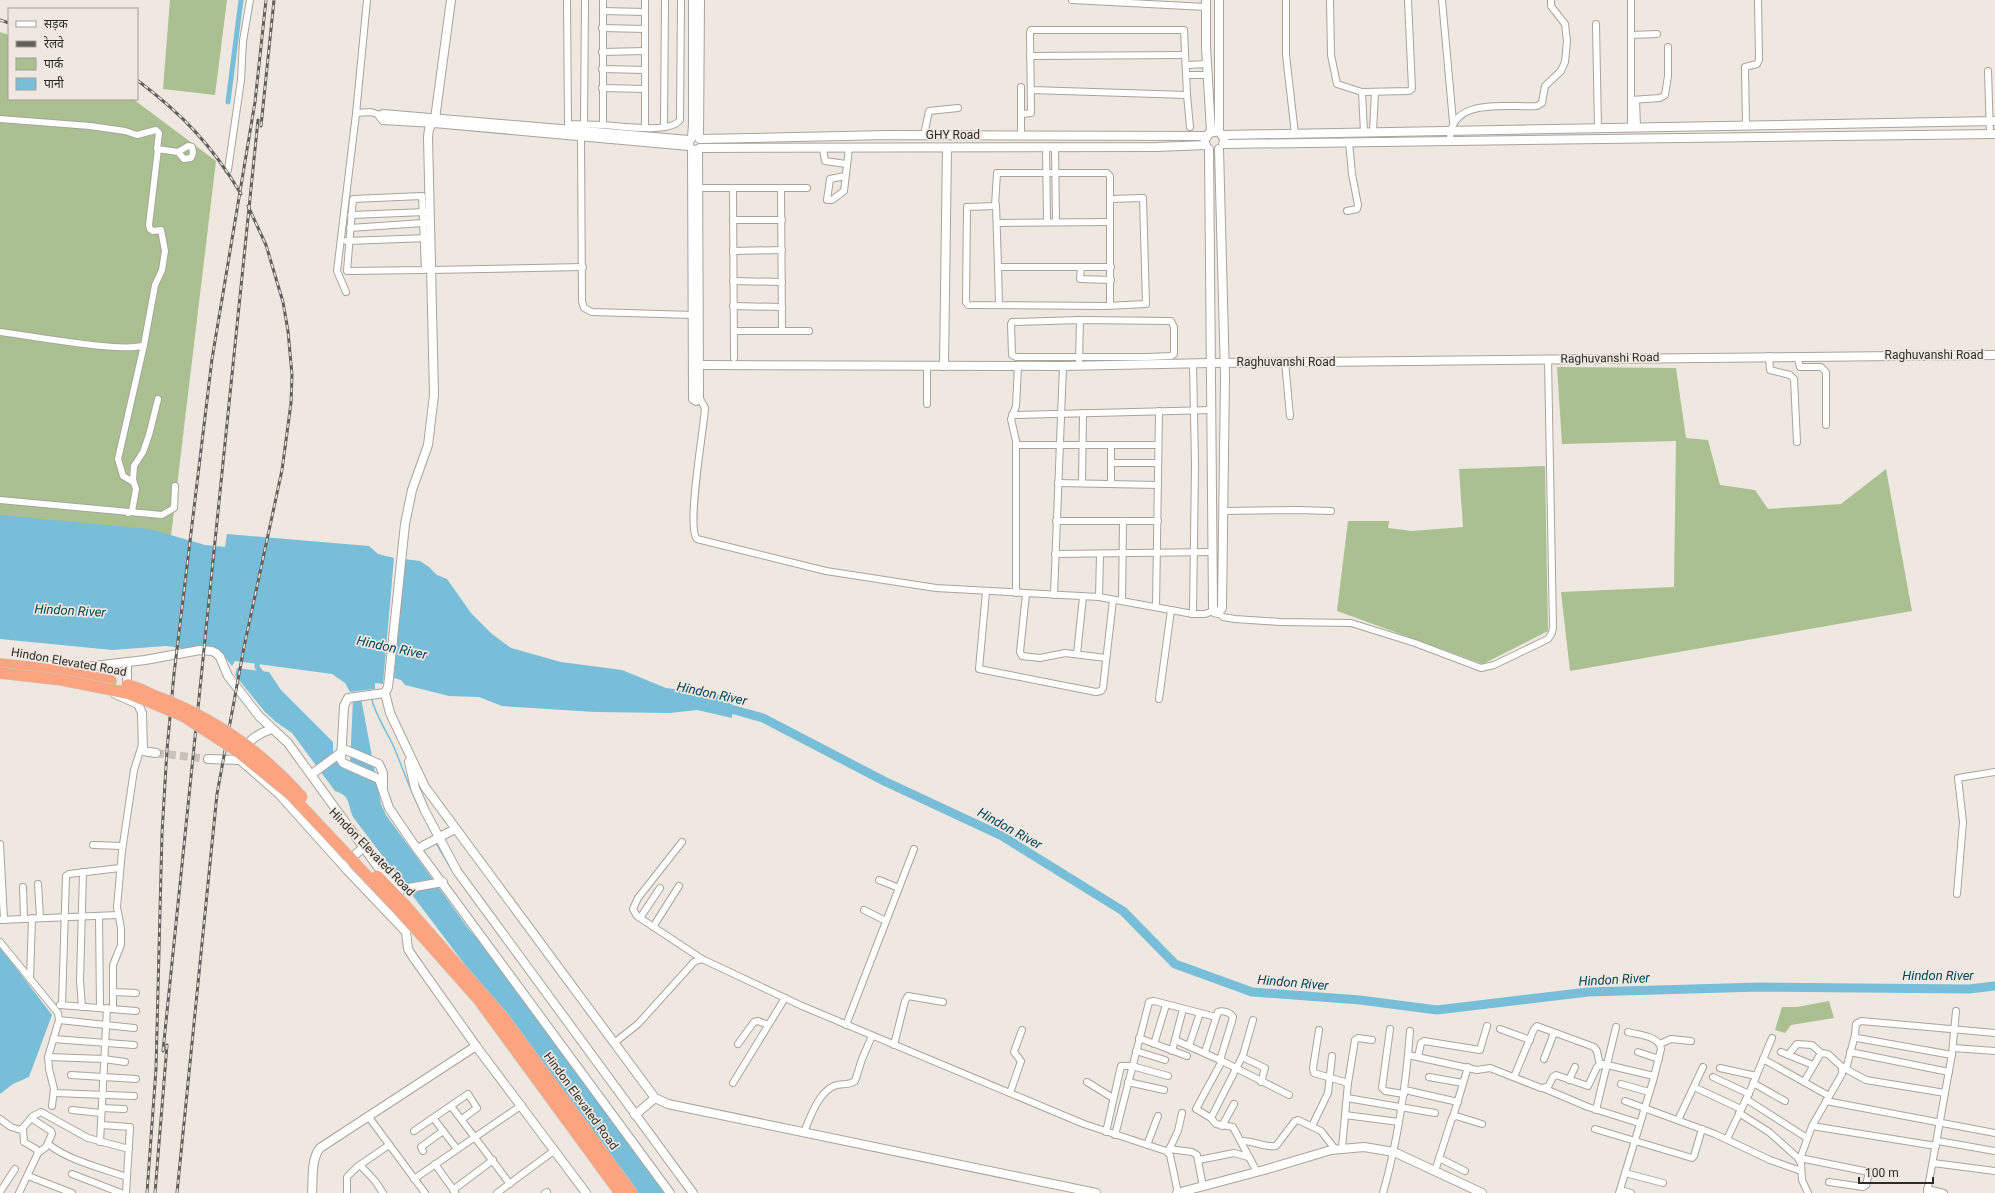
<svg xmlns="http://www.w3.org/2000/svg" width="1995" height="1193" viewBox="0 0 1995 1193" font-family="Roboto,'Noto Sans Devanagari',sans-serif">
<rect width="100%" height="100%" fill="#efe8e1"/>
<!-- green -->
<g fill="#aac090">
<polygon points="170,0 227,0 215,95 163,89"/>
<polygon points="0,32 9,35 9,99 133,99 216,161 171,536 0,517"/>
<polygon points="1557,367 1676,368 1686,438 1708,440 1720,485 1755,490 1768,509 1841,504 1886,469 1912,611 1570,671 1561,592 1674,587 1676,441 1562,444"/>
<polygon points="1545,466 1548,631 1483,664 1337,611 1348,521 1389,521 1388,528 1412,531 1463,527 1459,469"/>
<polygon points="1829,1001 1834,1018 1791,1025 1785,1033 1775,1030 1782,1007 1797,1007"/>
</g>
<!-- water -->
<g fill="#79bed9">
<polygon points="0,515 150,529 205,545 225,547 227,534 369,546 378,554 394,558 383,684 375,683 375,689 350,692 345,683 332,674 235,661 232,666 220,651 198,645 189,649 166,646 112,650 0,639"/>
<polygon points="404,559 420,561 429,567 437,575 447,579 471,613 492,634 511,648 561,662 622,670 666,688 732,696 732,718 697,710 670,713 595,712 502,706 479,697 449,696 405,685 401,680 394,678"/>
<path d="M 237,668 L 269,672 L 281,690 L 333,742 L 333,751 L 342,766 L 350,764 L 353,699 L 361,698 L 381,804 L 386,815 L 468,928 L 519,988 L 667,1193 L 629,1193 L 469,970 L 353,817 C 347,803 351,796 335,791 L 292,733 L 276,722 L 265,712 L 235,675 Z"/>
<polygon points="0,947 52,1015 29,1077 13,1084 0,1094"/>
</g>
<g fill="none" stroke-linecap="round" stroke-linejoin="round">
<!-- stream -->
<g stroke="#79bed9" stroke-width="1.5">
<path d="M 371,697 C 375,714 385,729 393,745 C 402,766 409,788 420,809"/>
<polyline points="425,819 434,837"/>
<polyline points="436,843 453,872"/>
</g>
<!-- canal -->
<g stroke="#79bed9" stroke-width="5">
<polyline points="228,102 241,0"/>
<polyline points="258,657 257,667 263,675"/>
</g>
<!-- river -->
<polyline stroke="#79bed9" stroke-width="9" points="720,706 763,718 884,781 1002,836 1123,911 1175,964 1252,992 1360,1000 1437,1010 1588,992 1760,987 1969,989 1995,986"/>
<!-- secondary-tunnel -->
<polyline stroke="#c8c2bc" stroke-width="8" stroke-dasharray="8 4" stroke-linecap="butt" points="156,753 208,759"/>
<!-- street casing -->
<g stroke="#a9a39c" stroke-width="8">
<g id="street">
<polyline points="567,0 568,124 603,125"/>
<path d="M 603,0 L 603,125 C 620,126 670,134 680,120 L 681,0"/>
<polyline points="1072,0 1206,7"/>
<polyline points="1286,0 1286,55 1295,134"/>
<polyline points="1330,0 1331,55 1337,84 1362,92 1409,91 1412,89 1408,0"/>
<polyline points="1442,0 1453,122"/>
<polyline points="603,11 645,12"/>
<polyline points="1596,24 1598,128"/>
<polyline points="602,28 645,29"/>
<polyline points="1631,35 1657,34"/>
<polyline points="602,52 645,51"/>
<polyline points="1030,56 1185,55"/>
<polyline points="1187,65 1207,64"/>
<polyline points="602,69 645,70"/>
<polyline points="1988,71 1990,134"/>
<polyline points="1187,75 1208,75"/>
<polyline points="1021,87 1021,135"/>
<polyline points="602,88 645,89"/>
<polyline points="1362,92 1364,132"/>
<polyline points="1187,95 1190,127"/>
<polyline points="1631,100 1660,98 1665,95 1668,76 1668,47"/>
<polyline points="1636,100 1637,127"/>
<polyline points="356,113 371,112 380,115"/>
<polyline points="1022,114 1031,113 1030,32 1031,30 1184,30 1187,95 1031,90"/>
<polyline points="0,119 90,126 125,131 137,135 156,130 159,133 157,149 178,152 188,146 192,147 193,153 191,158 184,159 178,152"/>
<polyline points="584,125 585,0"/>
<polyline points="1746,125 1745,67 1757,64 1759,60 1758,0"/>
<polyline points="664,127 665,0"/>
<polyline points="1631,127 1631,0"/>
<polyline points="645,128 645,0"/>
<polyline points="1373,132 1375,92"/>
<polyline points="924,135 929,111 958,108"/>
<polyline points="581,137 582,301 584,308 592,312 694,315"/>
<path d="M 1450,141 C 1449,96 1507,108 1537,106 L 1542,103 L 1545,86 L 1561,71 L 1565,62 L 1567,41 L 1565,24 L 1551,6 L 1551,0"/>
<polyline points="1046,147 1047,222"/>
<polyline points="1055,147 1056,222"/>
<polyline points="823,149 825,161 846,164"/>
<polyline points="228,170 241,80 243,41 250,0"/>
<polyline points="845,176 830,179 827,200 832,200 844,191 849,148"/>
<polyline points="699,188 807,188"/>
<polyline points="733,188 734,358"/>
<polyline points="781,188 782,331"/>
<polygon points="422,196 425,270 347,271 353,199"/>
<polyline points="996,205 998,267"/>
<polyline points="1347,211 1357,209 1358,205 1352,174 1349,142"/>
<polyline points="351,215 426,212"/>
<polyline points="733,220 782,220"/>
<polyline points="997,223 1110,222"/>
<polyline points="350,228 423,223"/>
<polyline points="346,241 429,238"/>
<polyline points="733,251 782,250"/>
<polyline points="1081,267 1080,279 1111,280"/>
<polyline points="431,270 583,267"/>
<polyline points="733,281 782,282"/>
<polyline points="346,292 337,271 356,114 367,0"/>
<polyline points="999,305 998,267 1111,267"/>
<polyline points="1110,305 1110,176 1107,173 997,173 995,206 967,207 966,302 968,305 1106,306 1146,304 1143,198 1110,199"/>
<polyline points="733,306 782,307"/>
<polygon points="1080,320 1171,321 1174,327 1174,354 1171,356 1147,357 1016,357 1012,355 1011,324 1012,322"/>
<polyline points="734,331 809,331"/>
<path d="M 0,332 C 27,335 125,354 144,345 L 155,285 L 162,270 L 165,251 L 161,230 L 153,231 L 150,229 L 149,225 L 158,149"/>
<polyline points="1769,356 1770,370 1790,375 1794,379 1797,442"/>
<polyline points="1797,356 1800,367 1821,367 1826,372 1826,425"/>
<polyline points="1079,360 1080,320"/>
<polyline points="1285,362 1290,416"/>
<polyline points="1193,363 1195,465 1193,614"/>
<path d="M 699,397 L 705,408 C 704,428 686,528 697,539 L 826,571 L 936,588 L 1099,597 L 1193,614 L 1205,614 L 1213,611"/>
<polyline points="927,404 927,366"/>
<polyline points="1012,415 1212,410"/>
<polyline points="1016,445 1158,445"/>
<polyline points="1111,463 1158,463"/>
<polyline points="133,482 123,476 118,459 144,345"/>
<polyline points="1058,483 1158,485"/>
<polyline points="1082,483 1083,413"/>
<polyline points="1111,484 1111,445"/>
<polyline points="0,500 162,515 174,508 175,486"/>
<polyline points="1223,511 1298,510 1331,511"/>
<polyline points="128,513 132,511 136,489 133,480 134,466 143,452 149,435 158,399"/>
<polyline points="1056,521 1158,521"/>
<polyline points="1055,554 1213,552"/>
<polyline points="986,592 979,669 1096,692 1101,691 1103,688 1113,600"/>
<polyline points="1016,593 1016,441 1011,419 1016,406 1018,366"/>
<polyline points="1026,594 1020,652 1022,656 1040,658 1065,653 1106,658"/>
<polyline points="1054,595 1063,366"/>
<polyline points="1099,597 1100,555"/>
<polyline points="1122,601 1123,521"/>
<polyline points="1156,607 1159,411"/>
<polyline points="1218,613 1223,617 1235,619 1280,622 1351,623 1415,643 1481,668 1494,665 1548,639 1552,633 1553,627 1548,359"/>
<polyline points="1077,654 1083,597"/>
<polyline points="1159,699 1171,610"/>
<polyline points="682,842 638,898 633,909 637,916 702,959"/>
<polyline points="0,844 4,920"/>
<polyline points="93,845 122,846"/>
<polyline points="879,880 899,888"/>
<polyline points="38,884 40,918"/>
<polyline points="23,887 24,919"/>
<polyline points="1957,894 1963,822 1958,778 1995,772"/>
<polyline points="864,910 886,921"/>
<polyline points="99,916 100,1008"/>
<polyline points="640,918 660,888"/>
<polyline points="0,920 118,915"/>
<polyline points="653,927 679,886"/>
<polyline points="0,942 58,1013 59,1020 48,1057 49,1069 54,1089 52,1106"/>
<polyline points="30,979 32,918"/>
<polyline points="113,992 136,993"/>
<polyline points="60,1005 136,1011"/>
<polyline points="62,1005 66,876 69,874 120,868"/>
<polyline points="82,1007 80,980 83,872"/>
<polyline points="113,1009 113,965 121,945 121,928 117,907 122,851 134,770 142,745"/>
<polyline points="59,1020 134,1028"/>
<polyline points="846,1025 914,849"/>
<polyline points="1390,1029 1382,1088 1385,1091 1404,1094"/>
<polyline points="1500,1029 1530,1040"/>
<polyline points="1319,1030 1313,1068 1314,1073 1348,1083"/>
<polyline points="1139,1038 1187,1056"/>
<polyline points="53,1039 134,1045"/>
<polyline points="1175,1040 1222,1061 1289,1095"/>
<polyline points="614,1043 638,1024 694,962 702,959 802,1006 1084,1124 1166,1151 1170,1155 1178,1193"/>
<polyline points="738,1044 754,1022 758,1021 768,1025"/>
<polyline points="1154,1044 1166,1005"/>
<polyline points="1660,1044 1671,1039 1691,1041"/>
<polyline points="894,1045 905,1001 908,996 943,1002"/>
<polyline points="1189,1046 1200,1013"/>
<polyline points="1953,1048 1995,1051"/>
<polyline points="1136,1051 1165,1060"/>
<polyline points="1172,1051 1183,1009"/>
<path d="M 1205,1052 L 1218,1012 C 1222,1010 1230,1012 1233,1017 L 1232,1021 L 1220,1060"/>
<polyline points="1638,1052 1659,1059"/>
<polyline points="1781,1052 1813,1065"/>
<polyline points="1850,1052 1949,1072"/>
<polyline points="1408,1055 1477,1070 1490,1068 1541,1088 1548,1087 1553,1077 1556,1075 1588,1086 1597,1067 1603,1064 1654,1076"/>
<polyline points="1788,1055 1797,1044 1812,1045 1821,1053"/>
<polyline points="1952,1055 1857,1038 1855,1035 1856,1024 1861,1021 1995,1033"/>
<polyline points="48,1057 104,1059 125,1062"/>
<polyline points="1242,1057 1265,1068 1261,1082"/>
<polyline points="1418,1057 1421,1043 1424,1041 1480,1050 1487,1026"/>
<polyline points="1544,1059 1554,1033"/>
<polyline points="1763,1059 1829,1096"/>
<polyline points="1222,1061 1196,1109 1211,1118 1216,1124 1233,1127 1257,1172"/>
<polyline points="1842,1067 1866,1080 1945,1093"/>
<polyline points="1720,1068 1756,1076"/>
<polyline points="1846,1069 1855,1035"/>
<polyline points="71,1075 136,1079"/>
<polyline points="1429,1077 1463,1083"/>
<polyline points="1514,1077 1534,1029 1537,1026 1594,1047 1597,1051 1600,1066"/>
<polyline points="1713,1077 1749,1094"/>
<polyline points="1569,1080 1575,1067"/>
<polyline points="1087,1082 1113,1098"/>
<polyline points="1128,1082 1164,1090"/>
<polyline points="733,1083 785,998"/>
<polyline points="1753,1083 1785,1101"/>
<polyline points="1621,1084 1649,1092"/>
<polyline points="1694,1087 1741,1109"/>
<polyline points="1543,1088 1588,1107 1639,1123"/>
<polyline points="1405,1090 1458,1102"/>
<polyline points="54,1093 134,1096"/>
<polyline points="1010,1093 1021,1061 1014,1052 1022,1030"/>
<polyline points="1347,1098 1435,1113"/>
<polyline points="1746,1099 1807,1138"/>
<polyline points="1625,1101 1715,1134 1770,1160 1801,1171"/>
<polyline points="1826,1101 1995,1133"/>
<polyline points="451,1106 510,1184"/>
<polyline points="102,1108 124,1109"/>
<polyline points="72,1110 101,1113"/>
<polyline points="1596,1110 1616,1027"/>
<polyline points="1739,1113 1769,1132 1797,1157 1801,1163 1802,1180 1808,1193"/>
<polyline points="1345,1115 1399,1122"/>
<polyline points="368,1116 425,1193"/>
<polyline points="1453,1117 1468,1067"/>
<polyline points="31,1118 51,1131 52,1134 46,1147 38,1153"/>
<polyline points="1211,1118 1243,1055 1253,1020"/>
<polyline points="0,1119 11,1127 21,1130 33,1116 41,1112 88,1138 129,1149"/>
<polyline points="434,1119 457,1149"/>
<polyline points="1678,1120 1703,1067"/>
<polyline points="101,1125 130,1127 126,1193"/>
<polyline points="1222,1126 1234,1104"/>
<polyline points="1312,1126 1328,1093 1332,1056"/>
<polyline points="1812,1126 1936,1146"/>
<polyline points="1595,1129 1692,1158 1694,1156 1702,1129"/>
<polyline points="414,1131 468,1094 477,1108 462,1119"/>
<path d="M 804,1132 C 810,1118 818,1093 834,1086 C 841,1083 848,1086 855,1081 L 862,1059 L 872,1036"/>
<polyline points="1106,1132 1121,1066 1132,1066 1168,1076"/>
<polyline points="1115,1135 1149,1002 1154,1001 1216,1017"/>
<polyline points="1727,1139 1750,1091 1772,1038"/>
<path d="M 1241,1141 C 1253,1140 1264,1148 1276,1146 L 1295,1121 L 1298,1120 L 1321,1131 L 1335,1149"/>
<polyline points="1938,1141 1995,1151"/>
<polyline points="100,1142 107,1008"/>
<path d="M 48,1144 C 70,1161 101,1168 127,1177"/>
<polyline points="1147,1145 1158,1116"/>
<polyline points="1342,1148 1348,1083 1355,1040 1358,1038 1372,1040"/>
<polyline points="1169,1149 1192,1152 1197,1155 1203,1187"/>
<polyline points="423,1151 421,1147 443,1131"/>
<polyline points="1168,1152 1178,1131 1182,1113"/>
<polyline points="1439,1158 1465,1171"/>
<polyline points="1800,1158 1869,1172 1866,1185 1863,1187 1829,1182"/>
<polyline points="1800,1159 1812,1126 1842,1074 1842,1067 1828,1054 1821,1053 1804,1082"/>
<polyline points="1199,1160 1234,1153 1248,1157"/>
<polyline points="1933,1163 1995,1171"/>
<polyline points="435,1164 455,1192"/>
<polyline points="360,1165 375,1181 383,1193"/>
<polyline points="1435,1171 1452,1118 1456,1116 1482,1124"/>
<polyline points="1625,1173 1663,1183"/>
<polyline points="72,1174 121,1193"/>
<polyline points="28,1176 72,1193"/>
<polyline points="414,1179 522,1105"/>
<polyline points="1927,1189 1944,1193"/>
<polyline points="453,1190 493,1160"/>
<polyline points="1620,1190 1631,1193"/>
<polyline points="0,1192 15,1169"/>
<polyline points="19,1193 38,1153 36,1149 24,1142 23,1129"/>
<polyline points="347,1193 347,1177 357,1167 389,1145"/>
<polyline points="497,1193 555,1150"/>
<polyline points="545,1193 547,1192"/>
<path d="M 1383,1193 C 1398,1140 1406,1086 1410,1031"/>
<path d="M 1619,1193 L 1653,1081 L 1661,1049 C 1660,1036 1639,1035 1628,1032"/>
<polyline points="1927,1193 1952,1054 1956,1011"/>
</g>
</g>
<!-- secondary casing -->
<g stroke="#a9a39c" stroke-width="10">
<g id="secondary">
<polyline points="451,0 435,119 429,129 428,137 434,395 428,445 412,490 405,524 388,687 385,693 348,698 344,706 341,760 343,763 379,779 389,808 417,849 670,1193"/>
<polyline points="1206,0 1206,47 1211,131"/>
<polyline points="1219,0 1219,131 1224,139"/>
<polyline points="1223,135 1995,121"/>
<polyline points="699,138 700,0"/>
<polyline points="700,139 888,135 1206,136"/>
<polyline points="1205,140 1209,133 1219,131"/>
<polyline points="688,144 692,137 693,124 693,0"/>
<polyline points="1223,144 1995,134"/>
<polyline points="689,146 434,123 383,120 380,116 383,114 689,140"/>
<polyline points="700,148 1157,147 1206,145"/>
<polyline points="692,149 693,399 696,401 699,399 699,392 698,149"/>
<polyline points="1209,149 1213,609 1214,612 1218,613 1222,608 1225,376 1219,149"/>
<polyline points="699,365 1063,366 1211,363 1995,355"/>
<polyline points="944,366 947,148"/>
<polyline points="127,663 127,690"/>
<polyline points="50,665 85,667 145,660 200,650 212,651 216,653 220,657 228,676 259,716 288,743 377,866 399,892"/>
<polyline points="385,693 390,713 425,787 655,1098 668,1104 1096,1193"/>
<polyline points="115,694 138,704 142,713 143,751 156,753"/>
<path d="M 242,750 C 251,739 259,733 272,729"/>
<polyline points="208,759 240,760"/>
<polyline points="240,760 279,794 348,871 406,932 408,949 413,957 476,1046 586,1193"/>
<polyline points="409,762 415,788 425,811 457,871 693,1193"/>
<polyline points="312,774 343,751 346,750 379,764 383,773 383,786"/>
<polyline points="417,849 455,829"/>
<polyline points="348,861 364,847"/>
<polyline points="397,890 443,882"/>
<polyline points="406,932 413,919"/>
<polyline points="635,1115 655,1098"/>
<path d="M 312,1193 C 313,1179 311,1159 320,1148 L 476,1046"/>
<polyline points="1177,1193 1264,1170 1331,1150 1364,1147 1394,1152 1482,1193"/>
</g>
</g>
<!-- highway casing -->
<g stroke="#c9c8c7" stroke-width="12">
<polyline id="highway" points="0,664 56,670 111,681"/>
</g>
<!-- street -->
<use href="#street" stroke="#fff" stroke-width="6"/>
<!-- secondary -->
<use href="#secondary" stroke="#fff" stroke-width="8"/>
<!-- highway -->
<use href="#highway" stroke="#fba47f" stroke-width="11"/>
<!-- rail casing -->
<g stroke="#625f5b" stroke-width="3">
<g id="rail">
<polyline points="0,20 9,23"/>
<path d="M 137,80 C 182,114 212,145 241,194"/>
<polyline points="261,126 274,0"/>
<polyline points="163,1051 258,120"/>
<polyline points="147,1193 156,1069 162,833 167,750 174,674 212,359 255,102 266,0"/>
<polyline points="155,1193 167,1045"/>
<polyline points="177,1193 217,794 244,647 282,470 291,403 292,375 288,331 283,302 266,245 248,206"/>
</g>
</g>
<!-- rail -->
<use href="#rail" stroke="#efe8e1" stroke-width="1.5" stroke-dasharray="4.5" stroke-linecap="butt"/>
<!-- highway-bridge casing -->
<g stroke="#c9c8c7" stroke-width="12" stroke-linecap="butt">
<g id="highway-bridge">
<polyline points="0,673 62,680 128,693 183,716 240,753 290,794 399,910 478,999 620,1193"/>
<path d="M 127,685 C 137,687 146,692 155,696 C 212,717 262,752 302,797"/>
<polyline points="377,876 404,904 503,1017 632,1193"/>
</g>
</g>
<!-- highway-bridge -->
<use href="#highway-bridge" stroke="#fba47f" stroke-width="11"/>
</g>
<g text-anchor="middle" stroke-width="3.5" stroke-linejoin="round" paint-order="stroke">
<!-- street labels -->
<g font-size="12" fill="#2e2c29" stroke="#efe8e1">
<text x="953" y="139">GHY Road</text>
<text x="1934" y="359">Raghuvanshi Road</text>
<text transform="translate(1610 358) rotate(-1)" y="4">Raghuvanshi Road</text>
<text x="1286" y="366">Raghuvanshi Road</text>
<text transform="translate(69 662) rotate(10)" y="4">Hindon Elevated Road</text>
<text transform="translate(372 852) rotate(46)" y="4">Hindon Elevated Road</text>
<text transform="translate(581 1101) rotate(54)" y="4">Hindon Elevated Road</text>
</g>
<!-- water labels -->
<g font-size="13" font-style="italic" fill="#044457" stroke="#efe8e1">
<text transform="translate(70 610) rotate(3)" y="5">Hindon River</text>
<text transform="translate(392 647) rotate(12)" y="5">Hindon River</text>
<text transform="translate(712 693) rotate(12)" y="5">Hindon River</text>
<text transform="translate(1010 828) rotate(29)" y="5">Hindon River</text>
<text x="1938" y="980">Hindon River</text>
<text transform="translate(1614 979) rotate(-3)" y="5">Hindon River</text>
<text transform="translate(1293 982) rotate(5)" y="5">Hindon River</text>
</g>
</g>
<!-- legend -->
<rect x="8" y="8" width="130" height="92" fill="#efe8e1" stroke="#a29d97"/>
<rect x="16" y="21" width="20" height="6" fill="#ffffff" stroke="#a29d97"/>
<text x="44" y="28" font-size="12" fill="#2e2c29">सड़क</text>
<rect x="16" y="41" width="20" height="6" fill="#625f5b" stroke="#a29d97"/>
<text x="44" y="48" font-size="12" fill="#2e2c29">रेलवे</text>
<rect x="16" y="58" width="20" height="12" fill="#aac090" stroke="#a29d97"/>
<text x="44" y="68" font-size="12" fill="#2e2c29">पार्क</text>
<rect x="16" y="78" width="20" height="12" fill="#79bed9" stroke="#a29d97"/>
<text x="44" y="88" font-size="12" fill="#2e2c29">पानी</text>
<!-- scale -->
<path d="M1859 1177v6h74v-6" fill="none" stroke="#2e2c29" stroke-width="2"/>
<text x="1865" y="1177" font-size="12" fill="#2e2c29" stroke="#efe8e1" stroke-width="3" paint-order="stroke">100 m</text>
</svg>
